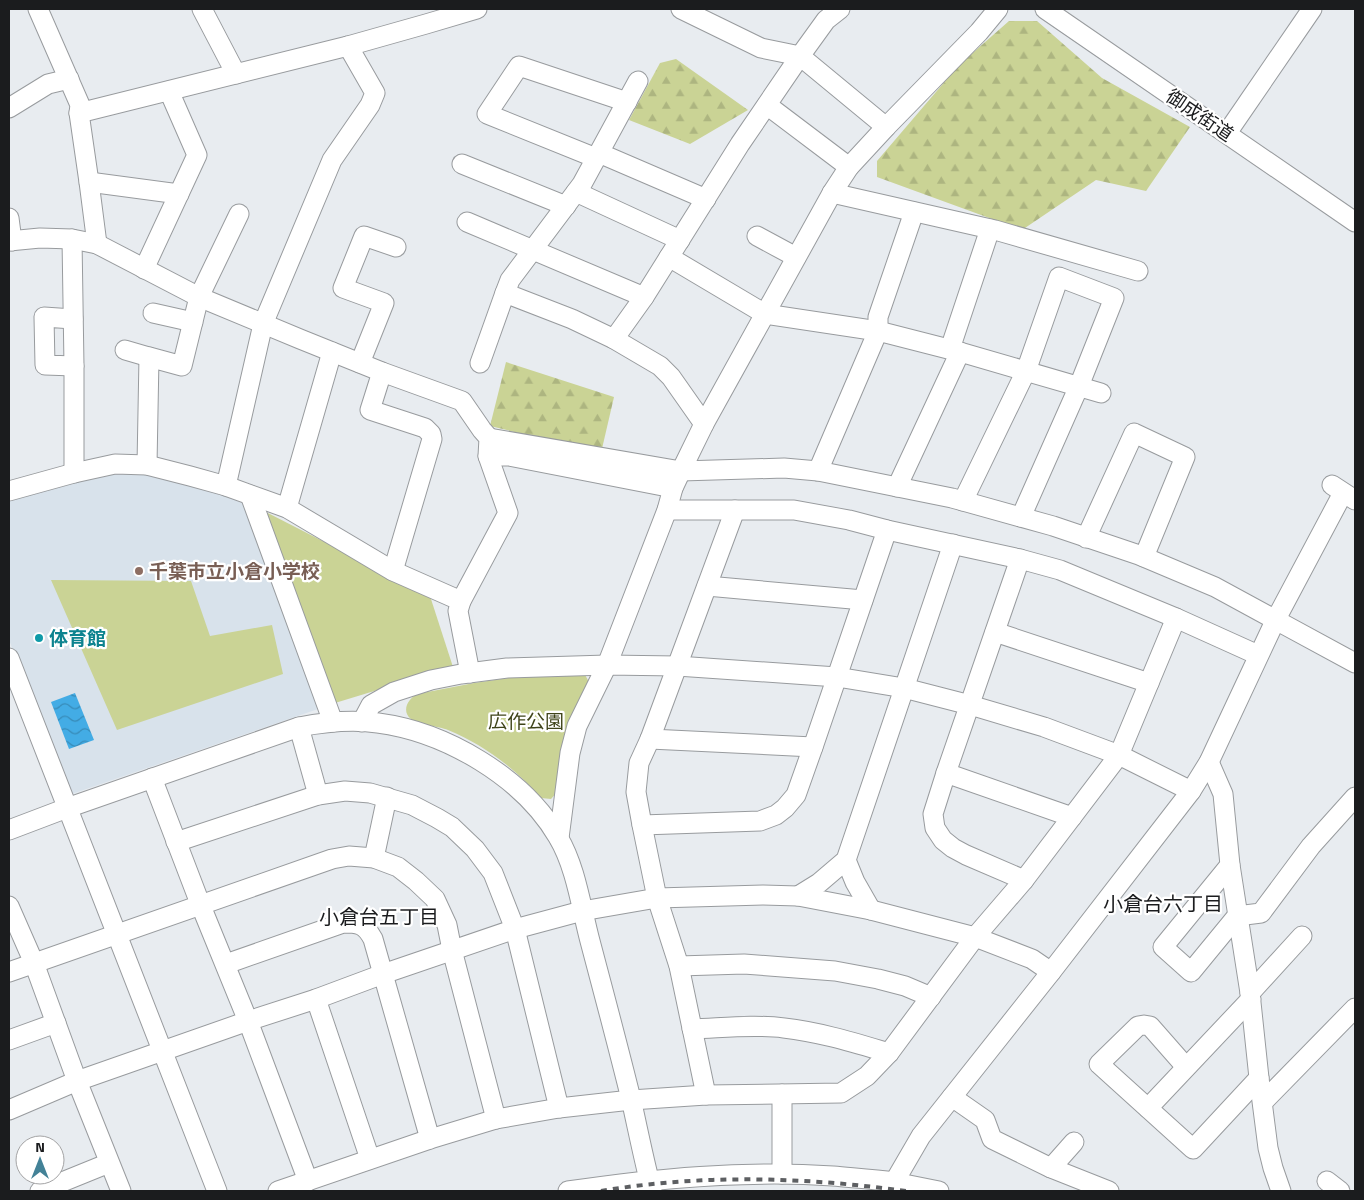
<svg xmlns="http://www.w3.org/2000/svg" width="1364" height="1200" viewBox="0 0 1364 1200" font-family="'Titillium Web','Noto Sans JP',sans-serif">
<defs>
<pattern id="forest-firs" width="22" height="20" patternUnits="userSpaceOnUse" patternTransform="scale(1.25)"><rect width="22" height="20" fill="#cad395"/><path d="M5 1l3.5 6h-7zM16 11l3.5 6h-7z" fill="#adb580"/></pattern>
<pattern id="water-waves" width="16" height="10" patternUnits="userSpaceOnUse" patternTransform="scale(1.25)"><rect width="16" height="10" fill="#43ace5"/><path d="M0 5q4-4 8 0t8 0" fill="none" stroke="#378bb9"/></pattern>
</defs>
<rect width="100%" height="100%" fill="#e8ecf0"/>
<!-- built -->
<polygon fill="#d8e2eb" points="109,467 188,479 246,502 318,709 69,795 9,640 9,495"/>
<!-- forest -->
<g fill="url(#forest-firs)">
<polygon points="1009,21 1037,21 1102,78 1190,127 1146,191 1096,180 1022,230 877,177 877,161 959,65"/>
<polygon points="676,59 748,110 690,144 629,120 660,63"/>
<polygon points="506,362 614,397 601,453 490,426"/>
</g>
<!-- park -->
<g fill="#cad395">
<polygon points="262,510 430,596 453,667 335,703"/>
<polygon points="51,580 191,581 210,636 272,625 283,674 117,730"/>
<path d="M 584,673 L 589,682 L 559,790 L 551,799 L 541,798 C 514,768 486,746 448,730 C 439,726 418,725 411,719 C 401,711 408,699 417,694 L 474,683 L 530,675 Z"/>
</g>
<!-- water -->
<polygon fill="url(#water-waves)" points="75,693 94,740 69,749 51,702"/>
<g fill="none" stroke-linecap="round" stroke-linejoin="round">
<!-- minor casing -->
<g stroke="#989b9e" stroke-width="21">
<g id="minor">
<polyline points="38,9 80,105 79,113 89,182 97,244"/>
<polyline points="202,9 236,74"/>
<polyline points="681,9 761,48 800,56 886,127"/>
<polyline points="1045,9 1355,222"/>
<polyline points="638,81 582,184 510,280 505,293 572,319 614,339 660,366 671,377 704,424"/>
<polyline points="767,105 849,167"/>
<polyline points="9,108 48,84 69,79"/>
<polyline points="79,113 348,46 426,24 477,9"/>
<polyline points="1227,133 1312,9"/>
<polyline points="599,153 706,199"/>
<polyline points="596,158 487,114 519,66 627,102"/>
<polyline points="462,164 566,206"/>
<polyline points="89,182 179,194"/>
<polyline points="576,192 680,240"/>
<polyline points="832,193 995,230 1138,271"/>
<polyline points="9,218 12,241"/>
<polyline points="467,222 644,297"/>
<polyline points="757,236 796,257"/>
<polyline points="72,239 74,366 74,473"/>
<polyline points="9,241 40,238 72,239 97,244 199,297 300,339 382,372 462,401 482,430 489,438 488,456 508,513 461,601 458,611 470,673"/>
<polyline points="669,257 765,314 878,331 960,352 897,487"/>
<polyline points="144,269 197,155 169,91"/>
<polyline points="153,313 193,322"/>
<polyline points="73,319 44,317 45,365 74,366"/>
<polyline points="614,339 644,297 740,144 800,56 826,20 840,9"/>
<polyline points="950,349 990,229"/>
<polyline points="125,350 149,357"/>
<polyline points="960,352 1101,393"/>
<polyline points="360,363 384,303 343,288 364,236 396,247"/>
<polyline points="480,363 505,293"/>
<polyline points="382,372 370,410 425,428 431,434 432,439 393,571"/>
<polyline points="489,438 681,471 784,468 818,471 952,498 1053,526 1139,555 1215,587 1355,663"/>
<polyline points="488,456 509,456 673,488"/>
<polyline points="147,465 149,357 182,366 199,297 239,214"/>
<polyline points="818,471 878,331 878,317 914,212"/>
<polyline points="1332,485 1355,500"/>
<polyline points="226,486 263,324 332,160 370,105 375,93 348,46"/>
<polyline points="9,491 74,473 115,464 147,465 190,476 226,486 287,508 393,571 461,601"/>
<polyline points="250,495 333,722"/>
<polyline points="963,501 1026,371 1059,277 1114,298 1079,386 1021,517"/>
<polyline points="287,508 332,352"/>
<polyline points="667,510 794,510 849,520 887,530 1020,559 1060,570 1176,618 1258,655"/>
<polyline points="1086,538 1134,433 1185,457 1144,557"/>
<polyline points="1020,559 946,773 933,814 935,828 943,840 953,848 966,855 1024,880"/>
<polyline points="707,586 863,600"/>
<polyline points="995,632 1149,683"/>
<polyline points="9,658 217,1191"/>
<polyline points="362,722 371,705 394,692 431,680 461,674 507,668 607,665 677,666 837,677 904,688 970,705 1044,727 1119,755 1191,791"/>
<polyline points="299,727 318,795"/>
<polyline points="650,739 813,747"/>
<polyline points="1209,762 1223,794 1230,865 1250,993 1259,1078 1268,1148 1273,1168 1281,1191"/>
<polyline points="946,773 1072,817"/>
<polyline points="152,778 201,906 248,1021 308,1181"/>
<polyline points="642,825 760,821 776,815 785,808 796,795 813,747 887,530"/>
<path d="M 9,830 L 67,808 L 299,727 C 325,722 351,719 378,723 C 446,732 523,777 558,837 C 576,867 581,907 590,941 C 604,994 618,1046 631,1099 C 638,1130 644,1161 652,1191"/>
<polyline points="559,838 570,753 577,726 607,665 667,510 673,488 681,471 704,424 832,193 849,167 886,127 979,32 998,9"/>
<polyline points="176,842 318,795 345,791 370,793 412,805 437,818 452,827 475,849 493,873 515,929 559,1108"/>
<polyline points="374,858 387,797"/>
<polyline points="846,860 855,882 871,910"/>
<polyline points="1230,865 1163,947 1191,972 1237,916 1261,913 1311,846 1355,797"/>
<polyline points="798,896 819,883 846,860 953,544"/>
<polyline points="9,906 34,963 77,1081 121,1191"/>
<path d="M 226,964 L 343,923 C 359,923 365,924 373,939 L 430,1139"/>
<polyline points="679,966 744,964 835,971 878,979 905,986 931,997"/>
<polyline points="9,972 332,859 349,856 374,858 398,867 416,881 435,899 447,925 452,950 496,1119"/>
<polyline points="1250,993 1302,936"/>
<polyline points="316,999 370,1159"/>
<path d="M 692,1029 C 722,1028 754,1024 784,1028 C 820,1032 855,1043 889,1053"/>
<polyline points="9,1040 56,1023"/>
<polyline points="1186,1067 1150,1026 1144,1025 1138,1026 1099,1064 1193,1149 1259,1078"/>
<polyline points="782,1094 782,1174"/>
<polyline points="706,1095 679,966 657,898 642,825 636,792 639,763 650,739 735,510"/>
<polyline points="952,1097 985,1120 992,1139 1051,1168 1109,1191"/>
<polyline points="1263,1102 1355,1008"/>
<polyline points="1148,1108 1251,999"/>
<polyline points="9,1110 77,1081 248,1021 316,999 383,974 515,929 582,911 657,898 763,895 798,896 871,910 975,937 1032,959 1051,972"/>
<polyline points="1051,1168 1074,1142"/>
<polyline points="1327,1181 1340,1191"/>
<polyline points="40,1191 109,1163"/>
<polyline points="278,1191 430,1139 496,1119 559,1108 631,1100 706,1095 841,1093 867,1076 889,1053 975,937 1024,880 1119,755 1176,618"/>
<path d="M 568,1191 C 656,1178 744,1170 833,1176 C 854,1178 874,1179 894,1182 C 909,1185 924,1188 939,1191"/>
<polyline points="889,1191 921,1136 1051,972 1191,791 1209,762 1276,619 1343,493"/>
</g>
</g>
<!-- minor -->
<use href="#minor" stroke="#fff" stroke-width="19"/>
<!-- rail -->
<path stroke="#5d5f62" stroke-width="4" stroke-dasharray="6 6" stroke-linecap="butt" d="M 601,1191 C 702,1174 804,1177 906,1191"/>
</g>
<!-- markers -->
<circle fill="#8d6e63" stroke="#fff" stroke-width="2" cx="139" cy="571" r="5"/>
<circle fill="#0f9aa8" stroke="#fff" stroke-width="2" cx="39" cy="638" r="5"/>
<g text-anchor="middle" stroke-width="4.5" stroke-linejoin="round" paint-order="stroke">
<!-- street labels -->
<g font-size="19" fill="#1b1c1e" stroke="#fff">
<text transform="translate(1200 115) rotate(34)" y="7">御成街道</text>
</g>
<!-- education labels -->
<g font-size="19" font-weight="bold" fill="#785e54" stroke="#fff" text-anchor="start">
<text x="149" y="578">千葉市立小倉小学校</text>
</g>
<!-- culture labels -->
<g font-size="19" font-weight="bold" fill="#0d838f" stroke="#fff" text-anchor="start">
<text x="49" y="645">体育館</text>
</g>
<!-- park labels -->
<g font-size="19" fill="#3f441a" stroke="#fff">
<text x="526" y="728">広作公園</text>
</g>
<!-- neighbourhood labels -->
<g font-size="20" fill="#1b1c1e" stroke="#fff">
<text x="1163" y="911">小倉台六丁目</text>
<text x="379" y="924">小倉台五丁目</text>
</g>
</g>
<!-- border -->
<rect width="1364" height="1200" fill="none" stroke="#1b1c1e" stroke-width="20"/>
<!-- north arrow -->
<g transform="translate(40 1160)"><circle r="24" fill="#ffffff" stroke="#a4a4a5"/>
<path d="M0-4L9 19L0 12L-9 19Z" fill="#438297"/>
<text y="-8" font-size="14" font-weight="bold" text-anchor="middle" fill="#1b1c1e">N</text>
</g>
</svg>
